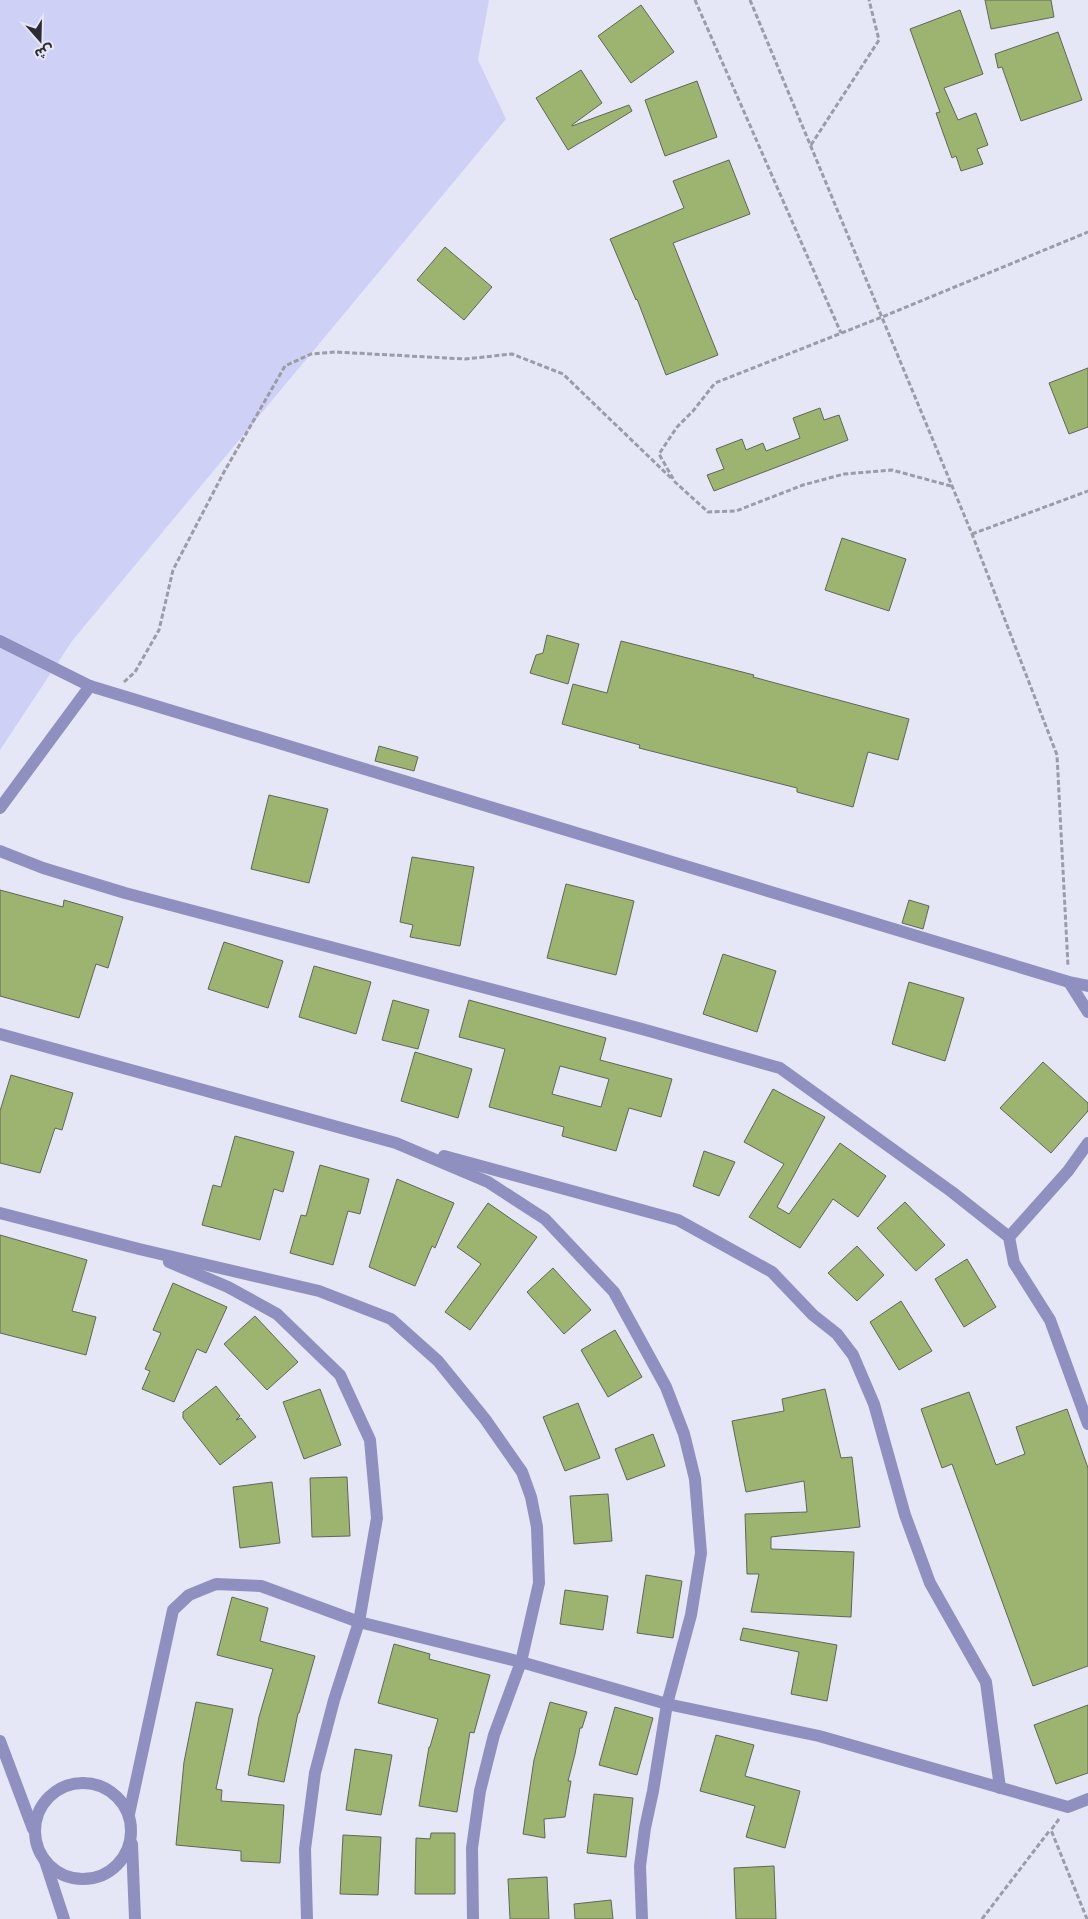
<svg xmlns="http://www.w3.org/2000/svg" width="1088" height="1919" viewBox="0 0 1088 1919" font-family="Arial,'Noto Sans Arabic',sans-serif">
<rect width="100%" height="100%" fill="#e5e6f6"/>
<!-- green -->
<polygon fill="#cfd0f6" points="0,0 489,0 478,60 506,119 72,641 0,750"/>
<!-- building -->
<g fill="#9cb46f" stroke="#616659" fill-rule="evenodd">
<polygon points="985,0 1051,0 1054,17 991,29"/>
<polygon points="641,5 674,52 631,83 598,36"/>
<polygon points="960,10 983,74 944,88 958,120 976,113 988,145 977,149 983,164 961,171 956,156 952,158 936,113 940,112 910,29"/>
<polygon points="1058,32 1082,100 1021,121 1002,67 998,68 995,54"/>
<polygon points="581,70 602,103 572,125 572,126 629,105 632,111 568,150 536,98"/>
<polygon points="697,81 717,137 665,156 645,100"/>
<polygon points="729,160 750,214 673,243 718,355 666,375 637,299 636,300 610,239 684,208 673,181"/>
<polygon points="445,247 492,287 464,320 417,280"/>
<polygon points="1088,368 1088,427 1069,434 1049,383"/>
<polygon points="820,408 824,420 839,415 848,440 714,491 707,475 724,469 716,449 742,439 746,450 763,443 766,451 800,438 793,418"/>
<polygon points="842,538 906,559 889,611 825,590"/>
<polygon points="547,635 579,644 568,684 530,673 536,655 543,653"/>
<polygon points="621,641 754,675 753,677 909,719 898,760 868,752 853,807 797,792 797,788 639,748 640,745 562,724 573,684 607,693"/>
<polygon points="379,746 418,757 414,771 375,761"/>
<polygon points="269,795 328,809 309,883 251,869"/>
<polygon points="412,857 474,867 460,946 410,937 413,925 400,922"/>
<polygon points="566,884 634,901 616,975 547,958"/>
<polygon points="0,890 63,907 64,900 123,917 108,968 96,964 79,1018 0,996"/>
<polygon points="909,900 929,906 923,929 902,923"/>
<polygon points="224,942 283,961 268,1008 208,989"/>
<polygon points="723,954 776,971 757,1032 703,1014"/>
<polygon points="314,966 371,982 356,1034 299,1017"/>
<polygon points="909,982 964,998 945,1061 892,1044"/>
<polygon points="393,1000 429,1010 418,1049 382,1040"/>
<path d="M 469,1000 L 606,1038 L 600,1060 L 672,1079 L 661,1117 L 629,1108 L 616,1151 L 562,1136 L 564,1127 L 489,1107 L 505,1049 L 459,1037 ZM 560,1066 L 609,1079 L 601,1107 L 552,1094 Z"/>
<polygon points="415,1052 472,1069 458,1118 401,1101"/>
<polygon points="1043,1062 1088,1103 1088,1111 1051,1153 1000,1108"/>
<polygon points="11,1075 73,1093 62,1130 55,1128 40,1173 0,1163 0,1111"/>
<polygon points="773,1089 825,1117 777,1207 789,1214 840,1143 886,1176 858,1217 833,1199 800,1248 749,1217 784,1164 744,1142"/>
<polygon points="235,1136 294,1152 283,1192 274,1189 260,1240 202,1225 213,1185 221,1187"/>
<polygon points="704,1151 735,1162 719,1196 693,1186"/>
<polygon points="320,1165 369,1179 360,1214 348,1211 333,1265 290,1253 301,1215 306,1216"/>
<polygon points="397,1179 454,1203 435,1248 432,1246 415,1286 369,1267"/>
<polygon points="905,1202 945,1245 916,1271 877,1228"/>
<polygon points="488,1203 537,1237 470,1330 445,1312 481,1264 457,1247"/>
<polygon points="0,1235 87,1260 72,1311 96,1317 86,1355 0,1333"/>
<polygon points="857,1246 884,1275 857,1301 828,1273"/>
<polygon points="967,1259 996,1307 964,1327 935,1279"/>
<polygon points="553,1268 591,1310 564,1334 527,1292"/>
<polygon points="173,1283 227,1307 206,1353 197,1349 174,1402 142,1389 150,1371 145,1369 161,1333 153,1330"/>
<polygon points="901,1301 932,1351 899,1370 870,1322"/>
<polygon points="255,1316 298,1362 267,1390 224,1344"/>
<polygon points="615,1330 642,1377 608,1397 581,1350"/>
<polygon points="216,1386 240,1416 236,1420 241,1418 256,1437 220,1465 183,1418 183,1412"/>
<polygon points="320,1389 341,1445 304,1459 283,1402"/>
<polygon points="825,1389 841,1458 852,1457 860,1527 771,1537 771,1549 854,1552 851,1617 751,1612 759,1574 747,1574 745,1514 807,1512 804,1481 746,1492 732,1421 784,1411 782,1399"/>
<polygon points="969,1392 996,1465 1025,1454 1016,1427 1067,1409 1088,1468 1088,1666 1033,1686 952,1464 942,1468 921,1409"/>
<polygon points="578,1403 600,1458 565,1471 543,1417"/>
<polygon points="653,1434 665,1466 627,1480 615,1449"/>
<polygon points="347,1477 350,1536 312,1537 310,1478"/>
<polygon points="272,1482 280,1543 240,1548 233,1487"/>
<polygon points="608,1494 612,1541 574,1544 570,1496"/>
<polygon points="646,1575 682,1581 673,1638 637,1633"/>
<polygon points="565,1590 608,1596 603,1630 560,1624"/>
<polygon points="232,1597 268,1608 260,1641 315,1656 299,1713 298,1713 284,1782 248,1775 259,1717 273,1669 217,1655"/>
<polygon points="743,1628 837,1645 827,1701 791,1694 799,1652 740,1640"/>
<polygon points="394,1644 430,1654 429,1659 490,1675 474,1733 470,1732 457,1812 419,1806 429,1747 430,1747 438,1719 378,1703"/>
<polygon points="196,1702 233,1709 216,1789 222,1790 221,1801 284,1805 280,1863 241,1861 241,1851 176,1845 184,1762"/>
<polygon points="550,1702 587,1712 582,1728 580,1728 575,1754 568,1781 571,1781 565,1817 544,1819 545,1838 523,1834 534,1760"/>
<polygon points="1088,1705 1088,1773 1056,1784 1034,1725"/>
<polygon points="615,1707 653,1718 637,1775 599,1765"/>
<polygon points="716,1735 754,1745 745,1776 800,1791 785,1848 746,1837 755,1806 700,1791"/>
<polygon points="355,1749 392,1755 381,1815 346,1810"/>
<polygon points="594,1794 633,1798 626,1857 587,1853"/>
<polygon points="431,1833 455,1833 455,1894 415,1894 416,1838 430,1839"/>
<polygon points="343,1835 381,1837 378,1895 340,1894"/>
<polygon points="774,1866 776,1919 736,1919 734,1868"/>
<polygon points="547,1877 549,1919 510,1919 508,1879"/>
<polygon points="611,1900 613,1919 575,1919 574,1904"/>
</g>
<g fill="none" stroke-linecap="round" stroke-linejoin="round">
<!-- path -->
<g stroke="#9b9ca8" stroke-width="3" stroke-dasharray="5 2.5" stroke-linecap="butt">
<polyline points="695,0 841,333"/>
<polyline points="750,0 972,534 1057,755 1068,966"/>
<polyline points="811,145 879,40 869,0"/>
<polyline points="951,486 892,470 844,474 803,485 736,511 708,512 675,482 659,454 677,427 693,411 715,383 882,317 1088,232"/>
<polyline points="972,534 1088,491"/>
<polyline points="124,682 135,672 159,630 173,570 224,472 285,366 311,354 335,352 465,359 512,354 563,374 671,478"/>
<polyline points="1059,1819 1051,1830 1087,1919"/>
<polyline points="982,1919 1050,1830"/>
</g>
<!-- minor -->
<g stroke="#9090c0" stroke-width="12">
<polyline points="0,641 90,686 1069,982 1088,986"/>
<polyline points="0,808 90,686"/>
<polyline points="0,851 43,868 125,893 642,1029 780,1068 952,1192 1009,1237 1014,1263 1050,1320 1088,1424"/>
<polyline points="1069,982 1088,1012"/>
<polyline points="0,1034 396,1143 488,1182 545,1219 614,1292 666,1387 684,1434 695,1479 701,1553 691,1615 667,1704 653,1791 645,1828 640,1866 642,1919"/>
<polyline points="444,1156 678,1220 772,1272 813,1315 837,1334 853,1355 874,1404 905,1515 930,1583 986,1682 1000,1788"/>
<polyline points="0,1213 139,1249 319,1291 391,1319 438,1361 485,1419 522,1472 531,1497 537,1527 539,1583 521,1662 494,1735 480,1791 472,1848 473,1919"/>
<polyline points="1009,1237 1068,1171 1088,1143"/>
<polyline points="169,1262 228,1287 277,1314 340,1375 370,1440 377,1518 359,1622 334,1700 315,1773 305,1849 307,1919"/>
<polyline points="0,1741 33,1829"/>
<circle cx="83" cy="1831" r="48"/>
<polyline points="129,1814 173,1610 189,1595 216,1584 261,1586 359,1622 521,1662 667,1704 819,1736 1068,1807 1088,1799"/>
<polyline points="132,1844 135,1919"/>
<polyline points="45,1861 64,1919"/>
</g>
</g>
<!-- north arrow -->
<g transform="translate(40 40) rotate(160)" stroke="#e5e6f6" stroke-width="4" paint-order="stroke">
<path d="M0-4L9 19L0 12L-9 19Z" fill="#2c2d33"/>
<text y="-8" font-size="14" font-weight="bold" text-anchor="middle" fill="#2c2d33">ش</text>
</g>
</svg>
